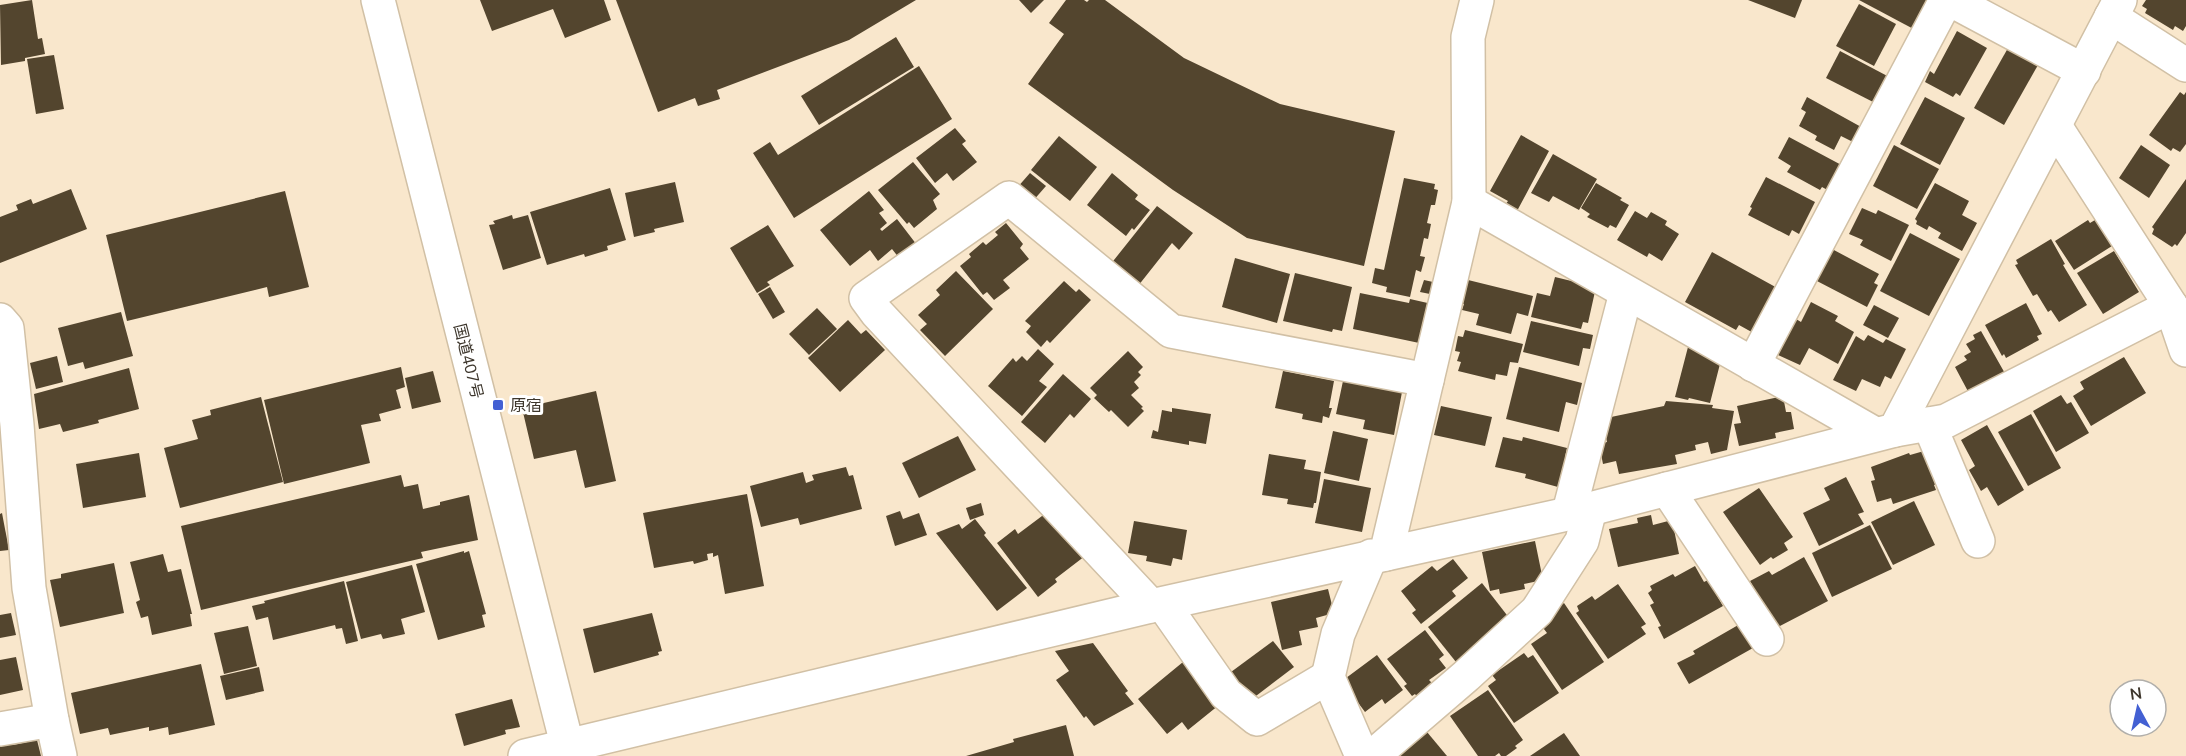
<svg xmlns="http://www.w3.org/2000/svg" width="2186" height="756" viewBox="0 0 2186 756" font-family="'Nunito Sans','Noto Sans JP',sans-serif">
<rect width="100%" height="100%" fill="#f9e7cc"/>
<!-- building -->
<g fill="#53452e">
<polygon points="32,0 38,39 42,38 45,54 25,58 25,61 1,65 0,5"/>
<polygon points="480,0 604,0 611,20 565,38 553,9 492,31"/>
<polygon points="616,0 916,0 849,40 717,90 720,99 698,106 695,98 658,112"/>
<polygon points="1019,0 1044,0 1031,13"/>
<polygon points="1066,0 1084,0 1087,2 1089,0 1105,0 1184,58 1280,104 1395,131 1364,266 1247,238 1173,190 1028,84 1064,34 1049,23"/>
<polygon points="1748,0 1802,0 1795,18"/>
<polygon points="1859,0 1939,0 1921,33"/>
<polygon points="2146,0 2186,0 2186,26 2183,31 2175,26 2173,30 2145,13 2147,9 2142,6"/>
<polygon points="1859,4 1896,24 1874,66 1836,46"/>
<polygon points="1957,31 1987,48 1960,96 1956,93 1953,97 1925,82 1930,71 1934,74"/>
<polygon points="896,37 914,67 819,125 801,96"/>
<polygon points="2008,48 2038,65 2004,125 1974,108"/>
<polygon points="1840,51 1893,79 1879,105 1826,78"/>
<polygon points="54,55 64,109 36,114 27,59"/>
<polygon points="919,66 952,119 794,218 753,153 770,142 778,155"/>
<polygon points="2180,92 2184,95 2186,92 2186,144 2180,152 2173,148 2171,151 2149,135"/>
<polygon points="1807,97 1863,128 1855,143 1841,136 1834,150 1815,140 1817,136 1799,126 1806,112 1801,109"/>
<polygon points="1925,97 1965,118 1940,165 1900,144"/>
<polygon points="955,128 966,141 962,144 977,162 953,181 947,173 935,183 916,158"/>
<polygon points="1521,135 1549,151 1517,211 1505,205 1508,201 1490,191"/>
<polygon points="1059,136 1097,167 1070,201 1031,170"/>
<polygon points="1789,137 1847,168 1833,193 1822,187 1820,190 1787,172 1791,166 1778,158"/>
<polygon points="1894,145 1939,169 1917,209 1873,186"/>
<polygon points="2141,145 2170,165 2149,198 2119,178"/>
<polygon points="1553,154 1597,179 1579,210 1553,196 1549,202 1531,193"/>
<polygon points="913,162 940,194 933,200 937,209 914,228 909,222 907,224 878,190"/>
<polygon points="1030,173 1046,186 1032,202 1016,189"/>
<polygon points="1112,173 1138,195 1135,199 1150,210 1134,230 1132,228 1126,236 1087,205"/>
<polygon points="1766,177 1815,202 1799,234 1792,230 1789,236 1748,215 1752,208 1750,207"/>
<polygon points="1404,178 1435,184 1434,189 1438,190 1435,205 1431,205 1427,223 1431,224 1428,239 1424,238 1420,256 1425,257 1421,272 1416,270 1410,297 1386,292 1387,287 1372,283 1375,268 1384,270"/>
<polygon points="2186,179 2186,233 2177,246 2175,244 2172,247 2152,234 2154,229 2152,227"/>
<polygon points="675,182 684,222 654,229 655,232 634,237 625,193"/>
<polygon points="1596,183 1622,198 1620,200 1629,205 1616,228 1610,225 1608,228 1587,217 1590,214 1581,208"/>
<polygon points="1935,183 1969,201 1962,215 1977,223 1962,251 1938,238 1941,233 1929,226 1927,230 1916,224 1917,221 1915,219"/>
<polygon points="610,188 626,240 607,246 608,250 585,257 584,254 547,265 530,212"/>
<polygon points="71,189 87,229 0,263 0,217 18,210 16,205 31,199 33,204"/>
<polygon points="285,191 309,287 269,297 267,287 127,321 106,235"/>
<polygon points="869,191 884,210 879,213 887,223 880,229 882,231 897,219 920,249 903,263 892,249 878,261 870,250 850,266 820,230"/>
<polygon points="1157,206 1193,233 1179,250 1172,243 1138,286 1110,265"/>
<polygon points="1862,208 1876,214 1878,210 1909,225 1891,261 1860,245 1863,240 1849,234"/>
<polygon points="1635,211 1647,218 1651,212 1667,221 1665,225 1679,234 1662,261 1649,253 1647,257 1617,240"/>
<polygon points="512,215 513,219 528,215 541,258 503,270 489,225 495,224 493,221"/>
<polygon points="2088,220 2090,223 2095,220 2112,246 2074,270 2055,241"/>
<polygon points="1006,223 1023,244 1020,248 1029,259 1003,280 1010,288 994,300 987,292 983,295 960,266 971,257 969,254 983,242 986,245 998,235 995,232"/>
<polygon points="768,225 794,266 767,282 770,285 757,293 730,248"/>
<polygon points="1910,233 1960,259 1929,316 1880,291"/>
<polygon points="2051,239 2065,264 2063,265 2087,305 2059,322 2051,310 2048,312 2037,294 2033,296 2015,265 2018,264 2016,260"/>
<polygon points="1832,249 1879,274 1874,283 1878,285 1867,307 1815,280"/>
<polygon points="2114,251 2139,292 2103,314 2077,273"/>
<polygon points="1712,252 1781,290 1757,335 1739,325 1736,330 1685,302"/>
<polygon points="1235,258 1290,274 1277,323 1222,307"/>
<polygon points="956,271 993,309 945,356 920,330 927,324 918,315 940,295 936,290"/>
<polygon points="1295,273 1352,287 1342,331 1333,329 1332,332 1283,321"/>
<polygon points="1555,277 1596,287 1588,323 1583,322 1581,329 1531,317 1537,293 1550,296"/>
<polygon points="1464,279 1533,296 1528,316 1517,313 1511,334 1476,325 1479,314 1462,310 1464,304 1458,303"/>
<polygon points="1424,280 1433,282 1430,294 1420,292"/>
<polygon points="1064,281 1076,292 1079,289 1091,300 1050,343 1047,340 1041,347 1026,332 1031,326 1025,321"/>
<polygon points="770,287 785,312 773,319 758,294"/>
<polygon points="1360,293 1409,303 1410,299 1432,304 1424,344 1353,329"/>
<polygon points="1811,302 1838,316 1835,321 1854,332 1838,364 1809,348 1800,365 1778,355 1796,319 1801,322"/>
<polygon points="2026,303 2042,334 2037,336 2039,340 2006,358 2004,354 2002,356 1985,325"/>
<polygon points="1874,305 1899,318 1888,338 1863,325"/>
<polygon points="817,308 837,329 809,355 789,334"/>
<polygon points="121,312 133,356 85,369 83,362 68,366 58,328"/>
<polygon points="848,320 861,334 866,330 885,350 840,392 808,358"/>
<polygon points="1531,321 1593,335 1590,349 1583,348 1579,366 1523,352"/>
<polygon points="1465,330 1523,344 1518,363 1510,362 1507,376 1496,374 1495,380 1458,371 1461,362 1457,361 1460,352 1455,351 1458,336 1463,337"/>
<polygon points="1981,331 2007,377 1971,397 1955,367 1967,360 1964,356 1971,352 1966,344 1975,339 1973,335"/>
<polygon points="1868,335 1883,343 1886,339 1906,349 1891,379 1885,376 1880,387 1862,379 1856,391 1833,380 1856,336 1864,341"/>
<polygon points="1688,347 1704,351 1703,355 1721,360 1710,403 1689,398 1688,400 1675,397"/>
<polygon points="1038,349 1054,364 1039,381 1047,387 1022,416 988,386 1013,358 1016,362 1022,356 1027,361"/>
<polygon points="1128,351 1143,367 1138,372 1141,375 1134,382 1139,388 1131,395 1143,407 1141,408 1144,411 1128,427 1111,410 1109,412 1094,398 1097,395 1090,388"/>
<polygon points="57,356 63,382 36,389 30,363"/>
<polygon points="2124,357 2146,393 2091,426 2073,396 2084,389 2080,382"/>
<polygon points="401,367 405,387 396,390 401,408 379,414 381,421 361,425 370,463 284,484 264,400"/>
<polygon points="1519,367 1582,383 1577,405 1566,402 1559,432 1506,419"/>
<polygon points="129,368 139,409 98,420 99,423 63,432 60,424 39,429 34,394"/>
<polygon points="433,371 441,402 412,409 405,378"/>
<polygon points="1283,371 1334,381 1329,408 1332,408 1329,418 1323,416 1322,423 1302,419 1303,414 1275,408"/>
<polygon points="1063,374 1091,399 1074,418 1070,414 1045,443 1021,422"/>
<polygon points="1343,381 1402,392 1394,435 1363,429 1365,420 1336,414"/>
<polygon points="596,391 616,481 585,488 576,450 534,459 522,408"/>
<polygon points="2061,395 2067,404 2071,402 2089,433 2056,452 2033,411"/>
<polygon points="1783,396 1786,412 1791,412 1794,429 1775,433 1776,438 1739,446 1734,424 1741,423 1737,406"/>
<polygon points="261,397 283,482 180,508 164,448 198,439 192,420 211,415 210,410"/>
<polygon points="1666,401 1713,405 1712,408 1734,411 1727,450 1711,454 1708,442 1695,445 1696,450 1675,455 1677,464 1619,474 1616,461 1603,464 1599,444 1607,442 1602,421 1611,419 1611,417 1664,406"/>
<polygon points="1441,406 1492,417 1485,446 1434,435"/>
<polygon points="1172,408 1211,414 1206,444 1189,441 1189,445 1151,438 1153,430 1158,432 1162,410 1172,412"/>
<polygon points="2031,414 2061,468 2028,486 1998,432"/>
<polygon points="1987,425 2024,490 1998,506 1987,487 1981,491 1969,470 1975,466 1961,440"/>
<polygon points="1333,431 1368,439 1359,481 1324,473"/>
<polygon points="958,436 976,470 919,498 902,463"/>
<polygon points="1503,437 1522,441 1523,437 1567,448 1565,457 1570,459 1564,482 1560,480 1558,487 1525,478 1526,474 1495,467"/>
<polygon points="1924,451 1939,483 1934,485 1936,490 1893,504 1891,498 1877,502 1871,481 1875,480 1871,467 1909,453 1910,455"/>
<polygon points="139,453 146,497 83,508 76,464"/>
<polygon points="1269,454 1306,460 1304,469 1321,472 1316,503 1314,503 1313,508 1287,504 1288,499 1262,495"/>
<polygon points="846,467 849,476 853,475 862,509 800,525 798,518 761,527 750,486 803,472 806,483 814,480 812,475"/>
<polygon points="401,475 404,487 418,484 423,509 440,505 440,502 469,495 478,540 421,552 423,558 201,610 181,526"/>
<polygon points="1846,477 1864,512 1858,514 1864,524 1819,546 1803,513 1830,500 1824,488"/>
<polygon points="1324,479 1371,488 1362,532 1315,523"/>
<polygon points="1759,488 1793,537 1784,543 1788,550 1773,559 1771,557 1760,565 1723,512"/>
<polygon points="747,494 764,586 725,594 718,555 713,557 713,553 707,554 708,560 694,564 693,561 654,568 643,513"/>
<polygon points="1914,501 1935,545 1893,565 1871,522"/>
<polygon points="981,503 984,515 970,520 966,508"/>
<polygon points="900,511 903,519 919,513 927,535 895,546 886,516"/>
<polygon points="2,513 9,550 0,551 0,514"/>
<polygon points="1046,513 1085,556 1055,579 1057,582 1038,597 997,543 1015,529 1018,534"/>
<polygon points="1651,515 1653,525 1672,520 1679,554 1618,567 1609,529 1638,523 1637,518"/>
<polygon points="975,519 986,533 984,535 1027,588 997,611 936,533 959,524 962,529"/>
<polygon points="1134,521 1187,530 1182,560 1173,558 1171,566 1146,561 1147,556 1128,553"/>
<polygon points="1870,525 1892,569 1832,597 1812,553"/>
<polygon points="1535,541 1543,580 1524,584 1525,589 1500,594 1499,589 1490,591 1482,552"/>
<polygon points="464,551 464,553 469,551 486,614 482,615 485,627 438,640 416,564"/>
<polygon points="163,554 168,572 181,569 192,614 190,614 192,626 152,635 148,616 141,618 136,602 140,600 130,562"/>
<polygon points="1804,557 1828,601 1776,628 1750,581 1769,571 1772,575"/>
<polygon points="1453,559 1468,578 1452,591 1456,596 1421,624 1412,613 1416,610 1401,591 1432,566 1437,571"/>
<polygon points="114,563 124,613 60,627 50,580 61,578 61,574"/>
<polygon points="412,565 425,612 401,619 405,634 383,639 381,634 361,639 346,582"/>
<polygon points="1695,566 1704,582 1708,580 1723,606 1664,639 1658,627 1661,626 1650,605 1654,603 1648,593 1652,590 1650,586 1673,574 1675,577"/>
<polygon points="344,581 358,641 346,644 342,628 336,629 335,625 273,640 268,617 256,620 252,606 265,603 264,601"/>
<polygon points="1482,583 1510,619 1456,662 1428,627"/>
<polygon points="1618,584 1646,624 1641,627 1646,634 1608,659 1576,613 1579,611 1577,606 1592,596 1595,600"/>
<polygon points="1328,589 1334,613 1316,618 1318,627 1299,631 1302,645 1282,650 1271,602"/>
<polygon points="1564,603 1604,662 1562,690 1531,644 1547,633 1538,621"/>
<polygon points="11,613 16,635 0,638 0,615"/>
<polygon points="652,613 662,651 658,652 659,655 594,673 583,629"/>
<polygon points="1740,624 1753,648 1689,684 1677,663 1695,654 1693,651"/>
<polygon points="248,626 257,666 224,674 214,633"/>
<polygon points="1425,630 1444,655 1439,659 1446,668 1429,680 1434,685 1418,698 1415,694 1412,696 1404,686 1407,684 1387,659"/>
<polygon points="1273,641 1294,667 1252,699 1231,672"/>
<polygon points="1093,643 1128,691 1125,693 1134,704 1094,726 1086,716 1084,718 1056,680 1069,671 1055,651"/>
<polygon points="1524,653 1528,658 1533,655 1559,693 1514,723 1488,686 1496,680 1492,675"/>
<polygon points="1377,655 1403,690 1385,704 1382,699 1365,712 1342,681"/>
<polygon points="16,657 23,690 0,695 0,660"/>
<polygon points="1183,662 1219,705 1188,730 1182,722 1167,734 1138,699"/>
<polygon points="201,664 215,725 169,735 168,727 149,731 149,727 110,735 108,728 80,734 71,693"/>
<polygon points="259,667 264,691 226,700 220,676"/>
<polygon points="1488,690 1523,740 1515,746 1517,748 1506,756 1501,756 1499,753 1495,756 1478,756 1450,716"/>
<polygon points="512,699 520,727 505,730 506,734 464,746 455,714"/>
<polygon points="1066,725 1074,756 966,756 1014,742 1013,739"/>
<polygon points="1427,732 1447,756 1398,756"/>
<polygon points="1564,733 1580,756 1530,756"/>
<polygon points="12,740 13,745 37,740 41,756 0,756 0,743"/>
</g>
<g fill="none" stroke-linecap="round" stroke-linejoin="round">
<!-- street casing -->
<g stroke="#d1c0a5" stroke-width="36">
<g id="street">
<polyline points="1951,0 2084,71"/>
<polyline points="2111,17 2186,65"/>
<polyline points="2055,126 2171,306 2186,350"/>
<polyline points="1469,202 1875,434"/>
<polyline points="0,320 7,328 17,425 29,588 52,720 60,756"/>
<polyline points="1753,365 1946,0"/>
<polyline points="1929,424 1978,541"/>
<polyline points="1895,430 1946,421 2171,306"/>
<polyline points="1667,489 1767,639"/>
<polyline points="1569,512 1626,293"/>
<polyline points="1386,554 1469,202 1468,37 1477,0"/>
<polyline points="1163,604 1226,694 1257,719 1328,677"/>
<polyline points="1151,606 877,313 866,298 1009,198 1171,331 1427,380"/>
<polyline points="0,729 52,720"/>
<polyline points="525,756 1151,606 1590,509 1895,430 2120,0"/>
<polyline points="1362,756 1328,677 1338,634 1371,556"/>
<polyline points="1373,756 1466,676 1537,611 1582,541 1590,509"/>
</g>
</g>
<!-- highway casing -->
<g stroke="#d1c0a5" stroke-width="36">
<polyline id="highway" points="378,0 570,756"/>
</g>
<!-- street -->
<use href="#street" stroke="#fff" stroke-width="33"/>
<!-- highway -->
<use href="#highway" stroke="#fff" stroke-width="33"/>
</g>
<!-- markers -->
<rect fill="#4360d3" stroke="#fff" stroke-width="2" x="492" y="399" width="12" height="12" rx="3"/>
<g text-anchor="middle" stroke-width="6" stroke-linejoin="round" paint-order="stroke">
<!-- street labels -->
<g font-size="16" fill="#3d362c" stroke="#fff">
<text transform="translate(469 361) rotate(76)" y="6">国道407号</text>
</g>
<!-- poi labels -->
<g font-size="16" fill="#3d362c" stroke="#fff" text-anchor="start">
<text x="510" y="411">原宿</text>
</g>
</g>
<!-- north arrow -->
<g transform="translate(2138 708) rotate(352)"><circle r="28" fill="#ffffff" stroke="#b1afab" stroke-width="1.5"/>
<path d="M0-4.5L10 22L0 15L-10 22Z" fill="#4360d3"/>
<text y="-9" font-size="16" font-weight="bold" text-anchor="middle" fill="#3d362c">N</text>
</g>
</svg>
